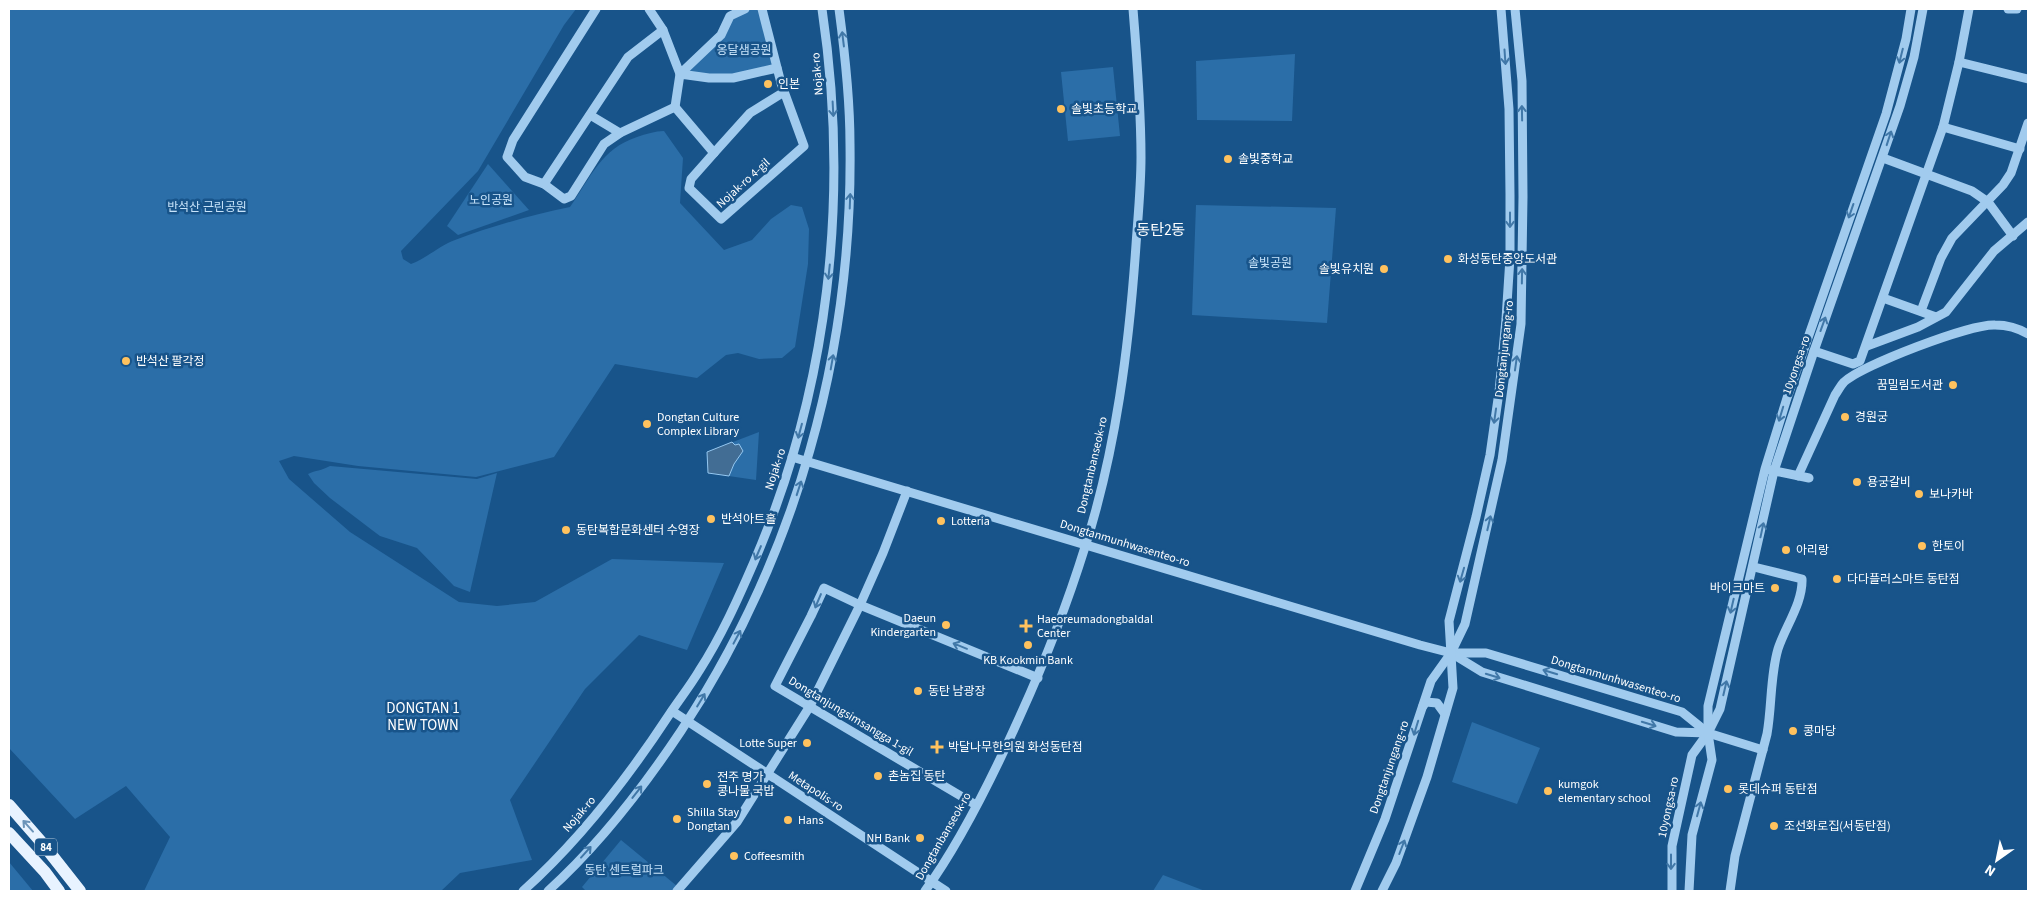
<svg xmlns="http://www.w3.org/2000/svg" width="2037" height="900" viewBox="0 0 2037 900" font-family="'Source Sans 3','Noto Sans KR',sans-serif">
<rect width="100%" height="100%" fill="#18548a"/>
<!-- green -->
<g fill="#2b6ea8">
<path d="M 9,9 L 576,9 L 564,25 L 478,171 L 401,251 L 403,259 L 411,264 C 427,258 439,246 455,240 C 492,226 532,215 570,207 C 591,177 601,149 637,137 C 646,134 655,131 664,131 L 683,158 L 680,203 L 724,250 L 752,240 L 771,219 L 791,205 L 802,207 L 809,229 L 808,264 L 795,347 L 782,358 L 759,359 L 738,353 L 726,355 L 697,378 L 615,364 L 554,457 L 476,477 L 358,466 L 294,456 L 279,461 L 289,479 L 350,532 L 459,602 L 497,606 L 535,602 L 612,559 L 724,563 L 687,650 L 639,635 L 585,689 L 510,800 L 532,860 L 460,873 L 441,891 L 144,891 L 170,837 L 126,786 L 75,819 L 9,748 Z"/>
<polygon points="749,9 760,9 775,68 748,74 683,74 730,18"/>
<polygon points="1295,54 1292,121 1197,120 1196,61"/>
<polygon points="1113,67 1120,136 1068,141 1061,72"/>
<polygon points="488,164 529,210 458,235 447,226"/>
<polygon points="1196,205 1336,208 1327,323 1192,315"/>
<polygon points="759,432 756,480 708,473 707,452"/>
<path d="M 330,466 L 477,479 L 497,473 L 470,592 L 454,586 L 417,548 L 380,536 L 372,530 L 330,498 L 314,483 L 308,474 C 316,470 321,471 330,466 Z"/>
<polygon points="1472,722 1540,748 1517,804 1452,782"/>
<polygon points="621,840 683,891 586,891 582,887"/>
<polygon points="9,862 33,891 9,891"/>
<polygon points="1163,875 1205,891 1153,891"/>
</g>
<!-- water -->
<polygon fill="#426d94" stroke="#94c7f0" points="732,442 735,445 739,444 743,451 734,464 729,476 708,473 707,452"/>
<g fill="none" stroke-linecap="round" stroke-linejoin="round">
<!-- minor -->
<g stroke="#a1cbee" stroke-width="9">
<polyline points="596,9 513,140 507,157 525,177 544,184 564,199 571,196 604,144 620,133 675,107 714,153 691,179 689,188 721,219 804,146 781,83 762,9"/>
<polyline points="649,9 663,30 680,74 721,35 730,16 745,9"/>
<polyline points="2008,9 2017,9"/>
<polyline points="1959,62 2028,79"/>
<polyline points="675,107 680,74 709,78 733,78 777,68"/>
<polyline points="590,115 620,133"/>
<polyline points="1943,127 2020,149"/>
<polyline points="714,153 750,113 784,92"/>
<polyline points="1883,158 1972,191 1988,202 2013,236"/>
<polyline points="544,184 628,57 663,30"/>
<polyline points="1883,298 1936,317"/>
<polyline points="1921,311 1941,258 1952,238 2003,185 2011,173 2028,123"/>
<polyline points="1867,346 1918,327 1946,312 1994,251 2028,222"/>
<polyline points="1814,351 1853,364 1860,361 1943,127 1959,62 1969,9"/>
<polyline points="792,457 1420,645 1451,653 1486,653 1682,712 1708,733"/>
<polyline points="1770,470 1809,478"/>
<path d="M 1798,476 L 1835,395 C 1838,391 1840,386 1844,382 C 1863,365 1969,324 1995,325 C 2007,325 2018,328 2028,334"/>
<polyline points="1451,653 1482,672 1676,732 1708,733 1763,750"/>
<polyline points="1423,706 1426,702 1437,703 1445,714"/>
<polyline points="672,711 946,891"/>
<polyline points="976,805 775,686 811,616 824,588 860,605 1038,678"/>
<path d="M 523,891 C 580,840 627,779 669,715 C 679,700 690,686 699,671 C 721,637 738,599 754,562 C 829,388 850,196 822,9"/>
<path d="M 548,891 C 599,845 643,788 681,731 C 796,557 853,353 850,144 C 850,99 845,54 839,9"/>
<polyline points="677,891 737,822 810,706 860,605 883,553 907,491"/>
<path d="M 925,891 C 962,840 994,774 1020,716 C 1045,661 1067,605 1085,547 C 1116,450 1129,347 1136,245 C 1138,216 1141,187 1141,157 C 1141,108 1137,58 1133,9"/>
<polyline points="1355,891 1385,819 1431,681 1451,653 1465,624 1502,460 1521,324 1523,197 1522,81 1515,9"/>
<polyline points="1382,891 1396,863 1427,777 1453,688 1449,621 1476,517 1490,455 1499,392 1506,319 1510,258 1510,195 1509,109 1501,9"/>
<polyline points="1672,891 1672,846 1692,755 1708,733 1720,709 1774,471 1814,351 1900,106 1914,57 1923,9"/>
<polyline points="1689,891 1692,835 1712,760 1708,733 1708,706 1765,469 1787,398 1886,114 1906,39 1911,9"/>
<path d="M 1730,891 L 1735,856 L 1767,734 C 1772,706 1770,676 1778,649 C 1785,627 1803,603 1802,579 L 1754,567"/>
</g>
<!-- major -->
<g stroke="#e8f3ff" stroke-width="12">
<polyline points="9,805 43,844 80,891"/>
<polyline points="9,833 45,872 59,891"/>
</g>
</g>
<!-- one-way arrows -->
<defs><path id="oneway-shaft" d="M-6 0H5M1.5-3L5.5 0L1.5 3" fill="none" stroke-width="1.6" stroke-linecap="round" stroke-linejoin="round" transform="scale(1.25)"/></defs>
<g stroke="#4178a8">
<use href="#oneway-shaft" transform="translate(843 39) rotate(-97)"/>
<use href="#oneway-shaft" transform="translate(1901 56) rotate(104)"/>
<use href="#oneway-shaft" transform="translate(1505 57) rotate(86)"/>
<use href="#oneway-shaft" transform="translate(833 109) rotate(87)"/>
<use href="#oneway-shaft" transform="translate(1522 113) rotate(-91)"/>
<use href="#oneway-shaft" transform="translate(1889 138) rotate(-72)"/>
<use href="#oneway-shaft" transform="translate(850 201) rotate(-88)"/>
<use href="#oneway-shaft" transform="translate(1851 211) rotate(109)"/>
<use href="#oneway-shaft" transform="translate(1510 220) rotate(90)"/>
<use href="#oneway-shaft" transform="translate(829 272) rotate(96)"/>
<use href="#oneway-shaft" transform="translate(1522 276) rotate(-89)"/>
<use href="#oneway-shaft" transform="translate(1823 324) rotate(-70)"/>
<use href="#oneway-shaft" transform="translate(832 362) rotate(-80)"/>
<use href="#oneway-shaft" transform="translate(1516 363) rotate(-82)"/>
<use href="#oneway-shaft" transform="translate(1781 414) rotate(107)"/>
<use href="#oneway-shaft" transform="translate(1495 416) rotate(98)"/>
<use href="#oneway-shaft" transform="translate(800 431) rotate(105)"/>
<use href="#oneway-shaft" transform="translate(799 488) rotate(-72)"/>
<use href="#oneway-shaft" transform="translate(1489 523) rotate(-77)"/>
<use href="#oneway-shaft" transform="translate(1762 530) rotate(-78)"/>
<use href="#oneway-shaft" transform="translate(758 553) rotate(113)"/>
<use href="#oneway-shaft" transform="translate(1462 575) rotate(106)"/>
<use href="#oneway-shaft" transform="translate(818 601) rotate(113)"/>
<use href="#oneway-shaft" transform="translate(1732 606) rotate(103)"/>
<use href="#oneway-shaft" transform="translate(737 637) rotate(-62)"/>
<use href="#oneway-shaft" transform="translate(960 646) rotate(-158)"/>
<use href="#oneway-shaft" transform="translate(1550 672) rotate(-163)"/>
<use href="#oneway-shaft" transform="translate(1493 676) rotate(17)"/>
<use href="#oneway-shaft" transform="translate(1725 688) rotate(-77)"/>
<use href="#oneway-shaft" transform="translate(701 700) rotate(-59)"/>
<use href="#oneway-shaft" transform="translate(1649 724) rotate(17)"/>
<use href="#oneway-shaft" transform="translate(1416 728) rotate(107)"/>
<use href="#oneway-shaft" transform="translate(637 792) rotate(-52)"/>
<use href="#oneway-shaft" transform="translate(1699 809) rotate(-75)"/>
<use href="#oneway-shaft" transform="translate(1402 847) rotate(-69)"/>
<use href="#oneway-shaft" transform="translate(586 852) rotate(-48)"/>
<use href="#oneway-shaft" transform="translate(1671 862) rotate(90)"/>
</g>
<use stroke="#6b94b9" href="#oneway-shaft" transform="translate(28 826) rotate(-132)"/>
<!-- markers -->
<g fill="#ffc25e" stroke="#18548a" stroke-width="2">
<circle cx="768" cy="84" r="5"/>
<circle cx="1061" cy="109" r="5"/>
<circle cx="1228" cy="159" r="5"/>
<circle cx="1448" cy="259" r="5"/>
<circle cx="1384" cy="269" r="5"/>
<circle cx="126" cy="361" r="5"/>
<circle cx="1953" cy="385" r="5"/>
<circle cx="1845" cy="417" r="5"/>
<circle cx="647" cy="424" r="5"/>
<circle cx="1857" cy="482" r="5"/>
<circle cx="1919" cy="494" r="5"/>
<circle cx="711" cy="519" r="5"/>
<circle cx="941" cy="521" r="5"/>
<circle cx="566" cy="530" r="5"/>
<circle cx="1922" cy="546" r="5"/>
<circle cx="1786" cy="550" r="5"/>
<circle cx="1837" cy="579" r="5"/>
<circle cx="1775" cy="588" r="5"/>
<circle cx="946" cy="625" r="5"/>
<path d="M1023.5 618.5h5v5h5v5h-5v5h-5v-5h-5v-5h5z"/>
<circle cx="1028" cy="645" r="5"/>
<circle cx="918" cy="691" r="5"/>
<circle cx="1793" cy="731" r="5"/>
<circle cx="807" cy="743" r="5"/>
<path d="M934.5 739.5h5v5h5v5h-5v5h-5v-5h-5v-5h5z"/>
<circle cx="878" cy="776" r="5"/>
<circle cx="707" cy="784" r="5"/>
<circle cx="1728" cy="789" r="5"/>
<circle cx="1548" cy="791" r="5"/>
<circle cx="677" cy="819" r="5"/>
<circle cx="788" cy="820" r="5"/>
<circle cx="1774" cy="826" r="5"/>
<circle cx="920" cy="838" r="5"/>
<circle cx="734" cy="856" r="5"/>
</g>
<g text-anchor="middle" stroke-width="5" stroke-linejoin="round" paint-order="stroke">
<!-- shield labels -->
<rect fill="#18548a" stroke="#baccdc" stroke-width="1" x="35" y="838.5" width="22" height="17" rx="4"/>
<g font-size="11" font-weight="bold" fill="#fff">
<text x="46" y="851">84</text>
</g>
<!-- park labels -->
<g font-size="12" fill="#c7e3fa" stroke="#18548a">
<text x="744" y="54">옹달샘공원</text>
<text x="491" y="204">노인공원</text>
<text x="207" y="211">반석산 근린공원</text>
<text x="1270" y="267">솔빛공원</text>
<text x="624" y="874">동탄 센트럴파크</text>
</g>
<!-- street labels -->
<g font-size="12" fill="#fff" stroke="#18548a">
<text transform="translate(817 74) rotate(-95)" y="4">Nojak-ro</text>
<text transform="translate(743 183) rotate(-42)" y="4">Nojak-ro 4-gil</text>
<text transform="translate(1504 349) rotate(-84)" y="4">Dongtanjungang-ro</text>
<text transform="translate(1796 365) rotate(-71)" y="4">10yongsa-ro</text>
<text transform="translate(1092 465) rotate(-77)" y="4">Dongtanbanseok-ro</text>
<text transform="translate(775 469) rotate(-72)" y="4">Nojak-ro</text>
<text transform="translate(1125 543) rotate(17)" y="4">Dongtanmunhwasenteo-ro</text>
<text transform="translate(1616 679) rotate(17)" y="4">Dongtanmunhwasenteo-ro</text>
<text transform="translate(851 716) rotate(31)" y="4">Dongtanjungsimsangga 1-gil</text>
<text transform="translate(1389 767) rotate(-71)" y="4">Dongtanjungang-ro</text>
<text transform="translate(816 791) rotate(33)" y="4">Metapolis-ro</text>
<text transform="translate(1668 807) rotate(-78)" y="4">10yongsa-ro</text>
<text transform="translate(579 814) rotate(-49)" y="4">Nojak-ro</text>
<text transform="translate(943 836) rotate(-60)" y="4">Dongtanbanseok-ro</text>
</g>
<!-- poi labels -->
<g font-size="12" fill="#fff" stroke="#18548a" text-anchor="start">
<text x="778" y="88">인본</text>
<text x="1071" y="113">솔빛초등학교</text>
<text x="1238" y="163">솔빛중학교</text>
<text x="1458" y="263">화성동탄중앙도서관</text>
<text x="1374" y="273" text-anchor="end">솔빛유치원</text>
<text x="136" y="365">반석산 팔각정</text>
<text x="1943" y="389" text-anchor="end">꿈밀림도서관</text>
<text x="657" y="421">Dongtan Culture<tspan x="657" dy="14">Complex Library</tspan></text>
<text x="1855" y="421">경원궁</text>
<text x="1867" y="486">용궁갈비</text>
<text x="1929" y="498">보나카바</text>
<text x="721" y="523">반석아트홀</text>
<text x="951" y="525">Lotteria</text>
<text x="576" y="534">동탄복합문화센터 수영장</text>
<text x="1932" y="550">한토이</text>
<text x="1796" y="554">아리랑</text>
<text x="1847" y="583">다다플러스마트 동탄점</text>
<text x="1765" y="592" text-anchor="end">바이크마트</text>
<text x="936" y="622" text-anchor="end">Daeun<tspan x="936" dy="14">Kindergarten</tspan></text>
<text x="1037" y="623">Haeoreumadongbaldal<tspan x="1037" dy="14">Center</tspan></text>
<text x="1028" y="664" text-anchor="middle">KB Kookmin Bank</text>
<text x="928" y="695">동탄 남광장</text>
<text x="1803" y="735">콩마당</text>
<text x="797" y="747" text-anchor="end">Lotte Super</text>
<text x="948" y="751">박달나무한의원 화성동탄점</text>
<text x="888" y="780">촌놈집 동탄</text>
<text x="717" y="781">전주 명가<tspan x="717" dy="14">콩나물 국밥</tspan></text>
<text x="1558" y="788">kumgok<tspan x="1558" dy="14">elementary school</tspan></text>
<text x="1738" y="793">롯데슈퍼 동탄점</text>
<text x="687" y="816">Shilla Stay<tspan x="687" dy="14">Dongtan</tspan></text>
<text x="798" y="824">Hans</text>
<text x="1784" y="830">조선화로집(서동탄점)</text>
<text x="910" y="842" text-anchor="end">NH Bank</text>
<text x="744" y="860">Coffeesmith</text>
</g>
<!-- quarter labels -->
<g font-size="15" fill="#fff" stroke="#18548a">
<text x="1161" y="235">동탄2동</text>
<text x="423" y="713">DONGTAN 1<tspan x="423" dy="17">NEW TOWN</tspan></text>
</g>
</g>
<!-- border -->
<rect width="2037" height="900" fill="none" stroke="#ffffff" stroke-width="20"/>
<!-- north arrow -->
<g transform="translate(1997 860) rotate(213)" stroke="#18548a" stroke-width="4" paint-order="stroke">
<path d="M0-4L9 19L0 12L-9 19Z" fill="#ffffff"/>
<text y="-8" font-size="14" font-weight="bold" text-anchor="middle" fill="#ffffff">N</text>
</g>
</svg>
